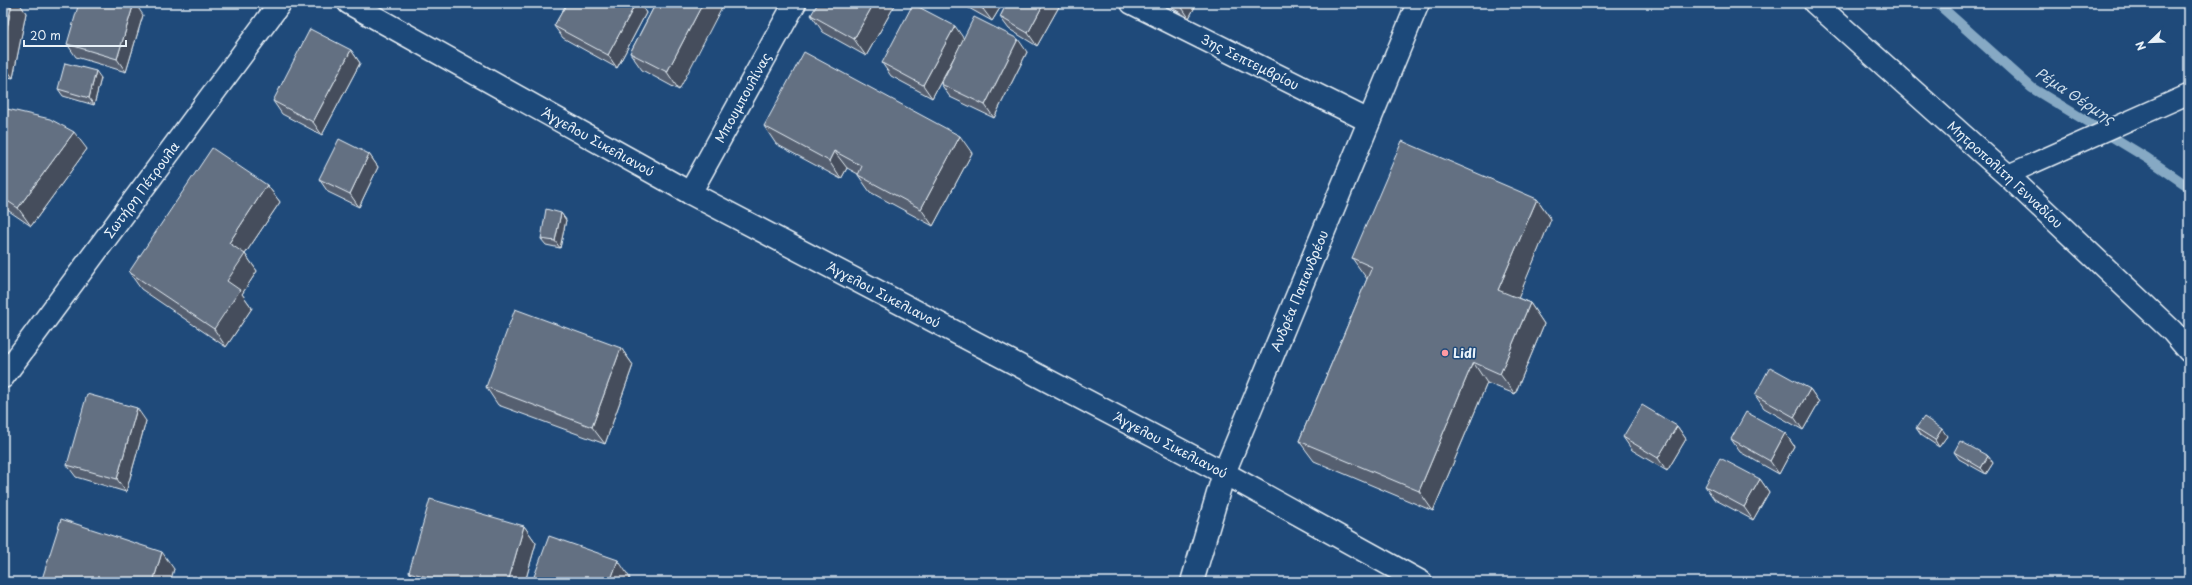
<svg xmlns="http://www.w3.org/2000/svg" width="2192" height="585" viewBox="0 0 2192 585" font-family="'Playpen Sans',sans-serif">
<rect width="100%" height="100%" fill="#1f4a7a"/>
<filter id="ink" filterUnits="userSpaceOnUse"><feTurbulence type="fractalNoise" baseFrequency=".025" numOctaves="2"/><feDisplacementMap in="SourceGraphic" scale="8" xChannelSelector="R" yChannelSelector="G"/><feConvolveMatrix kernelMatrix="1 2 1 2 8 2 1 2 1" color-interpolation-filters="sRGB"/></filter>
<g filter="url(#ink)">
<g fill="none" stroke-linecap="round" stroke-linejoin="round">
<!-- stream -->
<polyline stroke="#86a9c4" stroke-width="10" points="1937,3 2032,88 2147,158 2189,187"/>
<!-- lane casing -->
<g stroke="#e8f1f8" stroke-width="22">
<polyline id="lane" points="2007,175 2189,94"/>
</g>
<!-- street casing -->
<g stroke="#e8f1f8" stroke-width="25">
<g id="street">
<path id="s1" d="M 349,3 L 690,193 L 1224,473 L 1421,582"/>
<path id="s2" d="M 1132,3 L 1369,121"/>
<path id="s3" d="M 1815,3 L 2007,175 L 2172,331 L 2189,351"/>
<path id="s4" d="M 690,193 L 795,3"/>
<path id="s5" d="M 1192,582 L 1224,473 L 1418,3"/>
</g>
</g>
<!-- secondary casing -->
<g stroke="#e8f1f8" stroke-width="25">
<g id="secondary">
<path id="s6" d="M 3,377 L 280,3"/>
</g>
</g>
<!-- lane -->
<use href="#lane" stroke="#1f4a7a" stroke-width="19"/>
<!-- street -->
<use href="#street" stroke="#1f4a7a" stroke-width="22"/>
<!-- secondary -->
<use href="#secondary" stroke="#1f4a7a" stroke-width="22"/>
</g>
<!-- wall -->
<g fill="#555f70" stroke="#e8f1f8">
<polygon points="3,3 19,3 26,13 13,78 3,76"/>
<polygon points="567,3 640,3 646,13 617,68 563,38 554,26"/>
<polygon points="656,3 679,90 642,70 630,53"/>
<polygon points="896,3 866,56 823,32 811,15"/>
<polygon points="960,3 1003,3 992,21"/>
<polygon points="1007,3 1061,3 1037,46 1009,29 1000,17"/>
<polygon points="1164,3 1197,3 1189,18"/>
<polygon points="143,15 126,72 76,57 67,44"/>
<polygon points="963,39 1027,52 994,118 950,97 941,84 961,44 932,98 891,76 882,63"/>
<polygon points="351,50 360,63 322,135 282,114 273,101"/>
<polygon points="101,78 94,105 63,96 58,89"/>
<polygon points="3,108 87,149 31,226 3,207"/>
<polygon points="764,126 972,153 933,226 870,192 858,175 858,174 847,168 841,179 776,144"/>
<polygon points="369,154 378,167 359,207 328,192 319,179"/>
<polygon points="267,185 280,202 245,254 257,271 242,294 252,308 226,347 141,289 129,272"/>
<polygon points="1537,199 1551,219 1518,298 1530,303 1544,324 1515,394 1487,383 1433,511 1314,461 1299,441 1367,279 1352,258"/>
<polygon points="561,213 566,220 560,248 546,245 541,239"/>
<polygon points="621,348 633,365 605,444 498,405 486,387"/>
<polygon points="1810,389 1819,402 1803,430 1764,408 1755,395"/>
<polygon points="146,421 126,492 76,477 67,465"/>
<polygon points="1677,426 1686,439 1667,471 1632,450 1623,437"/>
<polygon points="1916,428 1947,436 1939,447 1921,435"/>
<polygon points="1785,433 1794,446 1779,474 1740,452 1731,439"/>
<polygon points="1954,452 1988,456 1993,463 1986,474 1959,459"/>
<polygon points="1760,479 1769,492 1753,520 1714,499 1705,486"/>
<polygon points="524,526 536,543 525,582 417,582 409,572"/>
<polygon points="174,569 170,582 44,582 42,579"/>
</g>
<!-- shaded-wall -->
<g fill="#454e5b" stroke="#e8f1f8">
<polygon points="12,3 19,3 26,13 13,78 3,64 3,48"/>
<polygon points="134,3 135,3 143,15 126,72 117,59"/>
<polygon points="636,3 640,3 646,13 617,68 608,55"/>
<polygon points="703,3 724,3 679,90 667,72"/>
<polygon points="874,3 896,3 866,56 854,39"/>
<polygon points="987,3 1003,3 992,21 983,9"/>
<polygon points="1044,3 1061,3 1037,46 1028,33"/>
<polygon points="1179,3 1197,3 1189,18"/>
<polygon points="955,26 964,39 932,98 923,85"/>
<polygon points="1018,39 1027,52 994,118 985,105"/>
<polygon points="351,50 360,63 322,135 313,122"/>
<polygon points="96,71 101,78 94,105 89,98"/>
<polygon points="74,132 87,149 31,226 18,208"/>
<polygon points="960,136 972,153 933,226 921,209"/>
<polygon points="834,151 847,168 841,179 829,161"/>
<polygon points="369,154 378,167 359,207 350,194"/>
<polygon points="267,185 280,202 245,254 257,271 242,294 252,308 226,347 214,329 227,281 229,243"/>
<polygon points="1537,199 1551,219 1513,311 1498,290"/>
<polygon points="561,213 566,220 560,248 555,241"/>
<polygon points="1530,303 1544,324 1515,394 1500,374"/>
<polygon points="621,348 633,365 605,444 592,427"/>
<polygon points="1473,362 1487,383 1433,511 1419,491"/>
<polygon points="1810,389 1819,402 1803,430 1794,417"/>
<polygon points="137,408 146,421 126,492 117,479"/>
<polygon points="1677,426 1686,439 1667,471 1658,458"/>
<polygon points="1942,429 1947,436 1939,447 1935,440"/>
<polygon points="1785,433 1794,446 1779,474 1770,461"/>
<polygon points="1988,456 1993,463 1986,474 1981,468"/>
<polygon points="1760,479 1769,492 1753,520 1744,507"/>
<polygon points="524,526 536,543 525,582 508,582"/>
<polygon points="162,552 174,569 170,582 153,582"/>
<polygon points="618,560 630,578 628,582 610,582"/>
</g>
<!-- building -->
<g fill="#636f82" stroke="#e8f1f8">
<polygon points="3,3 12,3 3,48"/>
<polygon points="79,3 134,3 117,59 67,44"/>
<polygon points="567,3 636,3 608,55 554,26"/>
<polygon points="656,3 703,3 667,72 630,53"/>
<polygon points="818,3 874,3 854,39 811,15"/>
<polygon points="974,3 987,3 983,9"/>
<polygon points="1007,3 1044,3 1028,33 1000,17"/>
<polygon points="913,4 955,26 923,85 882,63"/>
<polygon points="974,17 1018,39 985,105 941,84"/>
<polygon points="310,29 351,50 313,122 273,101"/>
<polygon points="804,52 960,136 921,209 858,175 862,166 834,151 829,161 764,126"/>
<polygon points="65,63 96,71 89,98 58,89"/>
<polygon points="3,108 50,119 74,132 18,208 3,198"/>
<polygon points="339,139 369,154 350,194 319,179"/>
<polygon points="1402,141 1537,199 1498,290 1530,303 1500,374 1473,362 1419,491 1299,441 1372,267 1352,258"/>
<polygon points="212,148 267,185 229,243 245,254 227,281 240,290 214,329 129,272"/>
<polygon points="546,209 561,213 555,241 541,239"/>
<polygon points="515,309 621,348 592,427 486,387"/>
<polygon points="1770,367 1810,389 1794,417 1755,395"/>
<polygon points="87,394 137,408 117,479 67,465"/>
<polygon points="1642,405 1677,426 1658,458 1623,437"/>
<polygon points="1746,412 1785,433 1770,461 1731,439"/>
<polygon points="1924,417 1942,429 1935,440 1916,428"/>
<polygon points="1960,441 1988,456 1981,468 1954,452"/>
<polygon points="1720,458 1760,479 1744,507 1705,486"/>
<polygon points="430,499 524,526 508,582 445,582 409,572"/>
<polygon points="61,519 162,552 153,582 52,582 42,579"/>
<polygon points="549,536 618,560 610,582 532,582"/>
</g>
</g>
<!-- markers -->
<circle fill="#ff9aa2" stroke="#1f4a7a" stroke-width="1.5" cx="1445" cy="353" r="4"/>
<g text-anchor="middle" stroke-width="3" stroke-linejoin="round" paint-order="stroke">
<!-- street labels -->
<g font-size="13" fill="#e8f1f8" stroke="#1f4a7a">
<text dy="5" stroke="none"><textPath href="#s2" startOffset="132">3ης Σεπτεμβρίου</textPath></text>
<text dy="5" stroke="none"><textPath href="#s4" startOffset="109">Μπουμπουλίνας</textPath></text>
<text dy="5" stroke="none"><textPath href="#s1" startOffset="285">Άγγελου Σικελιανού</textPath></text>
<text dy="5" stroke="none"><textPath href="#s3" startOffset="256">Μητροπολίτη Γενναδίου</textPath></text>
<text dy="5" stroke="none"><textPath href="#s6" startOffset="233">Σωτήρη Πέτρουλα</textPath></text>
<text dy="5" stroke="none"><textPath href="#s5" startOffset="311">Ανδρέα Παπανδρέου</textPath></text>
<text dy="5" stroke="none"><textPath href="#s1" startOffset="609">Άγγελου Σικελιανού</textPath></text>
<text dy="5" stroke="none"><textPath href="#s1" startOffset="933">Άγγελου Σικελιανού</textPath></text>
</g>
<!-- poi labels -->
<g font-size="13" font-weight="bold" fill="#e8f1f8" stroke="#1f4a7a" text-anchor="start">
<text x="1453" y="358">Lidl</text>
</g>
<!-- water labels -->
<g font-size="14" font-style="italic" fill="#cfdfeb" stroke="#1f4a7a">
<text transform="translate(2075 96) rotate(33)" y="5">Ρέμα Θέρμης</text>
</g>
</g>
<!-- margin -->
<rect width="2192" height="585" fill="none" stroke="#1f4a7a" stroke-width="16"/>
<rect x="8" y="8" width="2176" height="569" fill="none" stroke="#e8f1f8" stroke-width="1.5" filter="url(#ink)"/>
<!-- north arrow -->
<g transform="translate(2150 42) rotate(247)" stroke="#1f4a7a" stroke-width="3" paint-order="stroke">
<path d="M0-3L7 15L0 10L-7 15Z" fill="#e8f1f8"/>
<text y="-6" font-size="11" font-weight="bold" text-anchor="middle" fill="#e8f1f8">N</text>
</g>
<!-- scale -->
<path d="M24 40v6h102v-6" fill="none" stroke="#e8f1f8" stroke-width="2"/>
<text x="30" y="40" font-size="12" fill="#e8f1f8" stroke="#1f4a7a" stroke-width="3" paint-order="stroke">20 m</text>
</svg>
